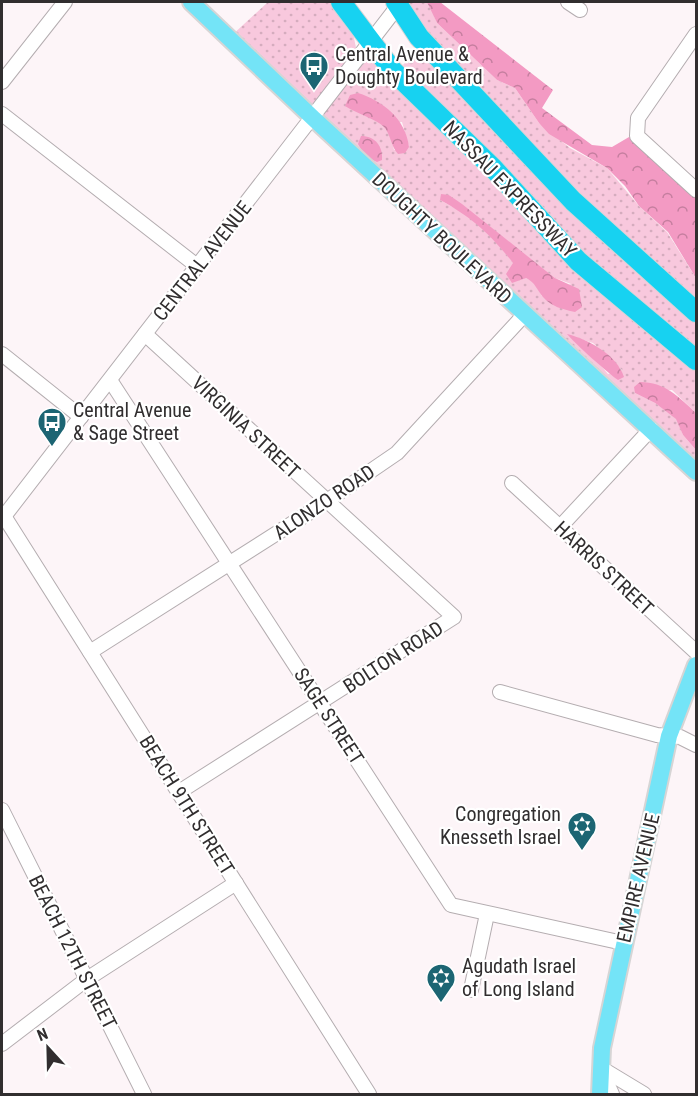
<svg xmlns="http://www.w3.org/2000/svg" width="698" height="1096" viewBox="0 0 698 1096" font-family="'Roboto Condensed',sans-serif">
<defs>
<pattern id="grass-dots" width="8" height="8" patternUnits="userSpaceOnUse" patternTransform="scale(1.5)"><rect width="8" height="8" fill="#f8c8dd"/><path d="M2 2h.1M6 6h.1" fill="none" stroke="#d5acbe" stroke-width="1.8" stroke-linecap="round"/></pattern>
<pattern id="forest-crowns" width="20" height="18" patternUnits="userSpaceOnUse" patternTransform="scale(1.5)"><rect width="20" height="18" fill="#f39ac3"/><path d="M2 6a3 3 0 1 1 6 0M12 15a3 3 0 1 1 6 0" fill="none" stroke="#c57e9f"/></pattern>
</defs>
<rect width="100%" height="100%" fill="#fdf5f8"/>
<!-- grass -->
<g fill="url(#grass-dots)" fill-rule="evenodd">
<polygon points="268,2 330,2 353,33 357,53 313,115 230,37"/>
<polygon points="408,2 428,2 437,23 497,80 515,88 539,123 570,148 607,168 639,206 667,232 696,278 696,308 579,202 439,49 406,6"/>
<path d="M 424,42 L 696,317 L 696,351 C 585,272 495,165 403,65 Z"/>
<path d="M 369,53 L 426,98 L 696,366 L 696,413 L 672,390 L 635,393 L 655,403 L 677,419 L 683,435 L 696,450 L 696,468 L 314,117 ZM 402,122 L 409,147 L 394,150 L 391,137 L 382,124 ZM 449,195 L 555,278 L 571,284 L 542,296 L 534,282 L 526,278 L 486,230 L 467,215 L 440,200 ZM 568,335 L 593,343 L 622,370 L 608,374 L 595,359 Z"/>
</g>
<!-- forest -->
<g fill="url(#forest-crowns)">
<polygon points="427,2 440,2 553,90 542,108 592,145 612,147 629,137 635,139 696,195 696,278 668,232 639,206 625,186 607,168 549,134 539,123 515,88 497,80 437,23"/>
<path d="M 358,93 C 383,101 406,119 409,147 L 405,153 L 398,154 C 391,147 391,134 383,126 C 376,119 355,113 345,106 L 350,95 Z"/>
<path d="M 361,136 C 375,136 383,146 382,160 L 377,162 L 365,156 L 358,144 Z"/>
<path d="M 441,194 L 449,195 L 462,204 L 555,278 L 579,289 L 582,307 L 575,312 C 562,309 552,307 543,297 C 536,289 536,283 526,278 L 512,283 L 506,274 L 513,263 C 489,233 473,218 440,200 Z"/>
<path d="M 567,334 C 588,339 617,355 624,377 L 618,380 C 610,375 573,342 567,334 Z"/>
<path d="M 640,382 C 665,382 679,397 696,413 L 696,450 L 683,435 L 676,419 L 655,403 L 635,393 L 634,387 Z"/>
</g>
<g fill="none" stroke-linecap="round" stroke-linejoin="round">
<!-- minor casing -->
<g stroke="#b4adb0" stroke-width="16">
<g id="minor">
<polyline points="568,2 580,10"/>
<polyline points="696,34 638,118 637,136 696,190"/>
<polyline points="2,82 65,2"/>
<polyline points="2,114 197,266"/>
<polyline points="145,334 454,617 179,792"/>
<polyline points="2,354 81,417"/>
<polyline points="110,380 451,905 623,943"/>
<polyline points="512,483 696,652"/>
<polyline points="4,516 369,1094"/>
<polyline points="2,519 401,2"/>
<polyline points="560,527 651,429"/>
<polyline points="90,652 318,507 397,453 525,314"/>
<polyline points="500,692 657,735 680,737 696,745"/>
<polyline points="2,810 144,1094"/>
<polyline points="471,990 487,914"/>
<polyline points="2,1044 87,979 236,883"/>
<polyline points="601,1068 644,1094"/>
<polyline points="601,1070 612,1094"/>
</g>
</g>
<!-- major casing -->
<g stroke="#d6d5d5" stroke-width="20">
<g id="major">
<polyline points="191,2 313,118 696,472"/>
<polyline points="600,1094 602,1048 669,736 696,665"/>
</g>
</g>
<!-- highway casing -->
<g stroke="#d6d5d5" stroke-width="22">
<g id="highway">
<polyline points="341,2 393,71 494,169 578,261 696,360"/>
<polyline points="396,2 419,37 573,201 696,312"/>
</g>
</g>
<!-- minor -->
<use href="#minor" stroke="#fff" stroke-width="14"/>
<!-- major -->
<use href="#major" stroke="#74e4f7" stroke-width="16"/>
<!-- highway -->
<use href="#highway" stroke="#17d2f1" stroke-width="20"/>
</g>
<!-- icons -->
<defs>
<g id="bus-pin" transform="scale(1.5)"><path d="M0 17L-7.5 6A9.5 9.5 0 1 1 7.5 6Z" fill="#1c6573" stroke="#fff"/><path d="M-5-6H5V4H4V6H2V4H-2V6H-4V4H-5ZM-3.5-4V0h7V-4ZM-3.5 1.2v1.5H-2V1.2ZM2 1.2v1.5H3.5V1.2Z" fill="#fff"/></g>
<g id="synagogue-pin" transform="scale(1.5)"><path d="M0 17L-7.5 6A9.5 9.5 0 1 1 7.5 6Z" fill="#1c6573" stroke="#fff"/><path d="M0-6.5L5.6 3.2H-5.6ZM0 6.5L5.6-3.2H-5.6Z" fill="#fff"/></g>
</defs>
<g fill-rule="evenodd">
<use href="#bus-pin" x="314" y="66"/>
<use href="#bus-pin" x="52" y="422"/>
<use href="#synagogue-pin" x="582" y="826"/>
<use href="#synagogue-pin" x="441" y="978"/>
</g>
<g text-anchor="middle" stroke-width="4.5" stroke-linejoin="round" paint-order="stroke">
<!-- poi labels -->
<g font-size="20" fill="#312e2f" stroke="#fff" text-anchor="start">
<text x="335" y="61">Central Avenue &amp;<tspan x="335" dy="23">Doughty Boulevard</tspan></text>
<text x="73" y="417">Central Avenue<tspan x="73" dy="23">&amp; Sage Street</tspan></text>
<text x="561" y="821" text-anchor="end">Congregation<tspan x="561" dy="23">Knesseth Israel</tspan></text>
<text x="462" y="973">Agudath Israel<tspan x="462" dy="23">of Long Island</tspan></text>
</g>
<!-- street labels -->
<g font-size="20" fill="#312e2f" stroke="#fff">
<text transform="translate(510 189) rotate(46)" y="7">NASSAU EXPRESSWAY</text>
<text transform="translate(442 238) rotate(43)" y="7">DOUGHTY BOULEVARD</text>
<text transform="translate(202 261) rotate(-52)" y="7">CENTRAL AVENUE</text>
<text transform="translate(246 427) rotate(43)" y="7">VIRGINIA STREET</text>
<text transform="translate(324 502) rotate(-34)" y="7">ALONZO ROAD</text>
<text transform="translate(604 568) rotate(43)" y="7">HARRIS STREET</text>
<text transform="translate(393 657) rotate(-33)" y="7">BOLTON ROAD</text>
<text transform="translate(329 716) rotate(57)" y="7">SAGE STREET</text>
<text transform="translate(187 805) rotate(58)" y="7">BEACH 9TH STREET</text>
<text transform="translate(638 878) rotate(-77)" y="7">EMPIRE AVENUE</text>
<text transform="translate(73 952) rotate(63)" y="7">BEACH 12TH STREET</text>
</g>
</g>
<!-- border -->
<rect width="698" height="1096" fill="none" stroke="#312e2f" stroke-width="6"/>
<!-- north arrow -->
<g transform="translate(48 1048) rotate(338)" stroke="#ffffff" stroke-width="4.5" paint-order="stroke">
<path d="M0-4.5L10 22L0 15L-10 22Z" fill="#312e2f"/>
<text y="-9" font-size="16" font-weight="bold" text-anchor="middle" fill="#312e2f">N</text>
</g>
</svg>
